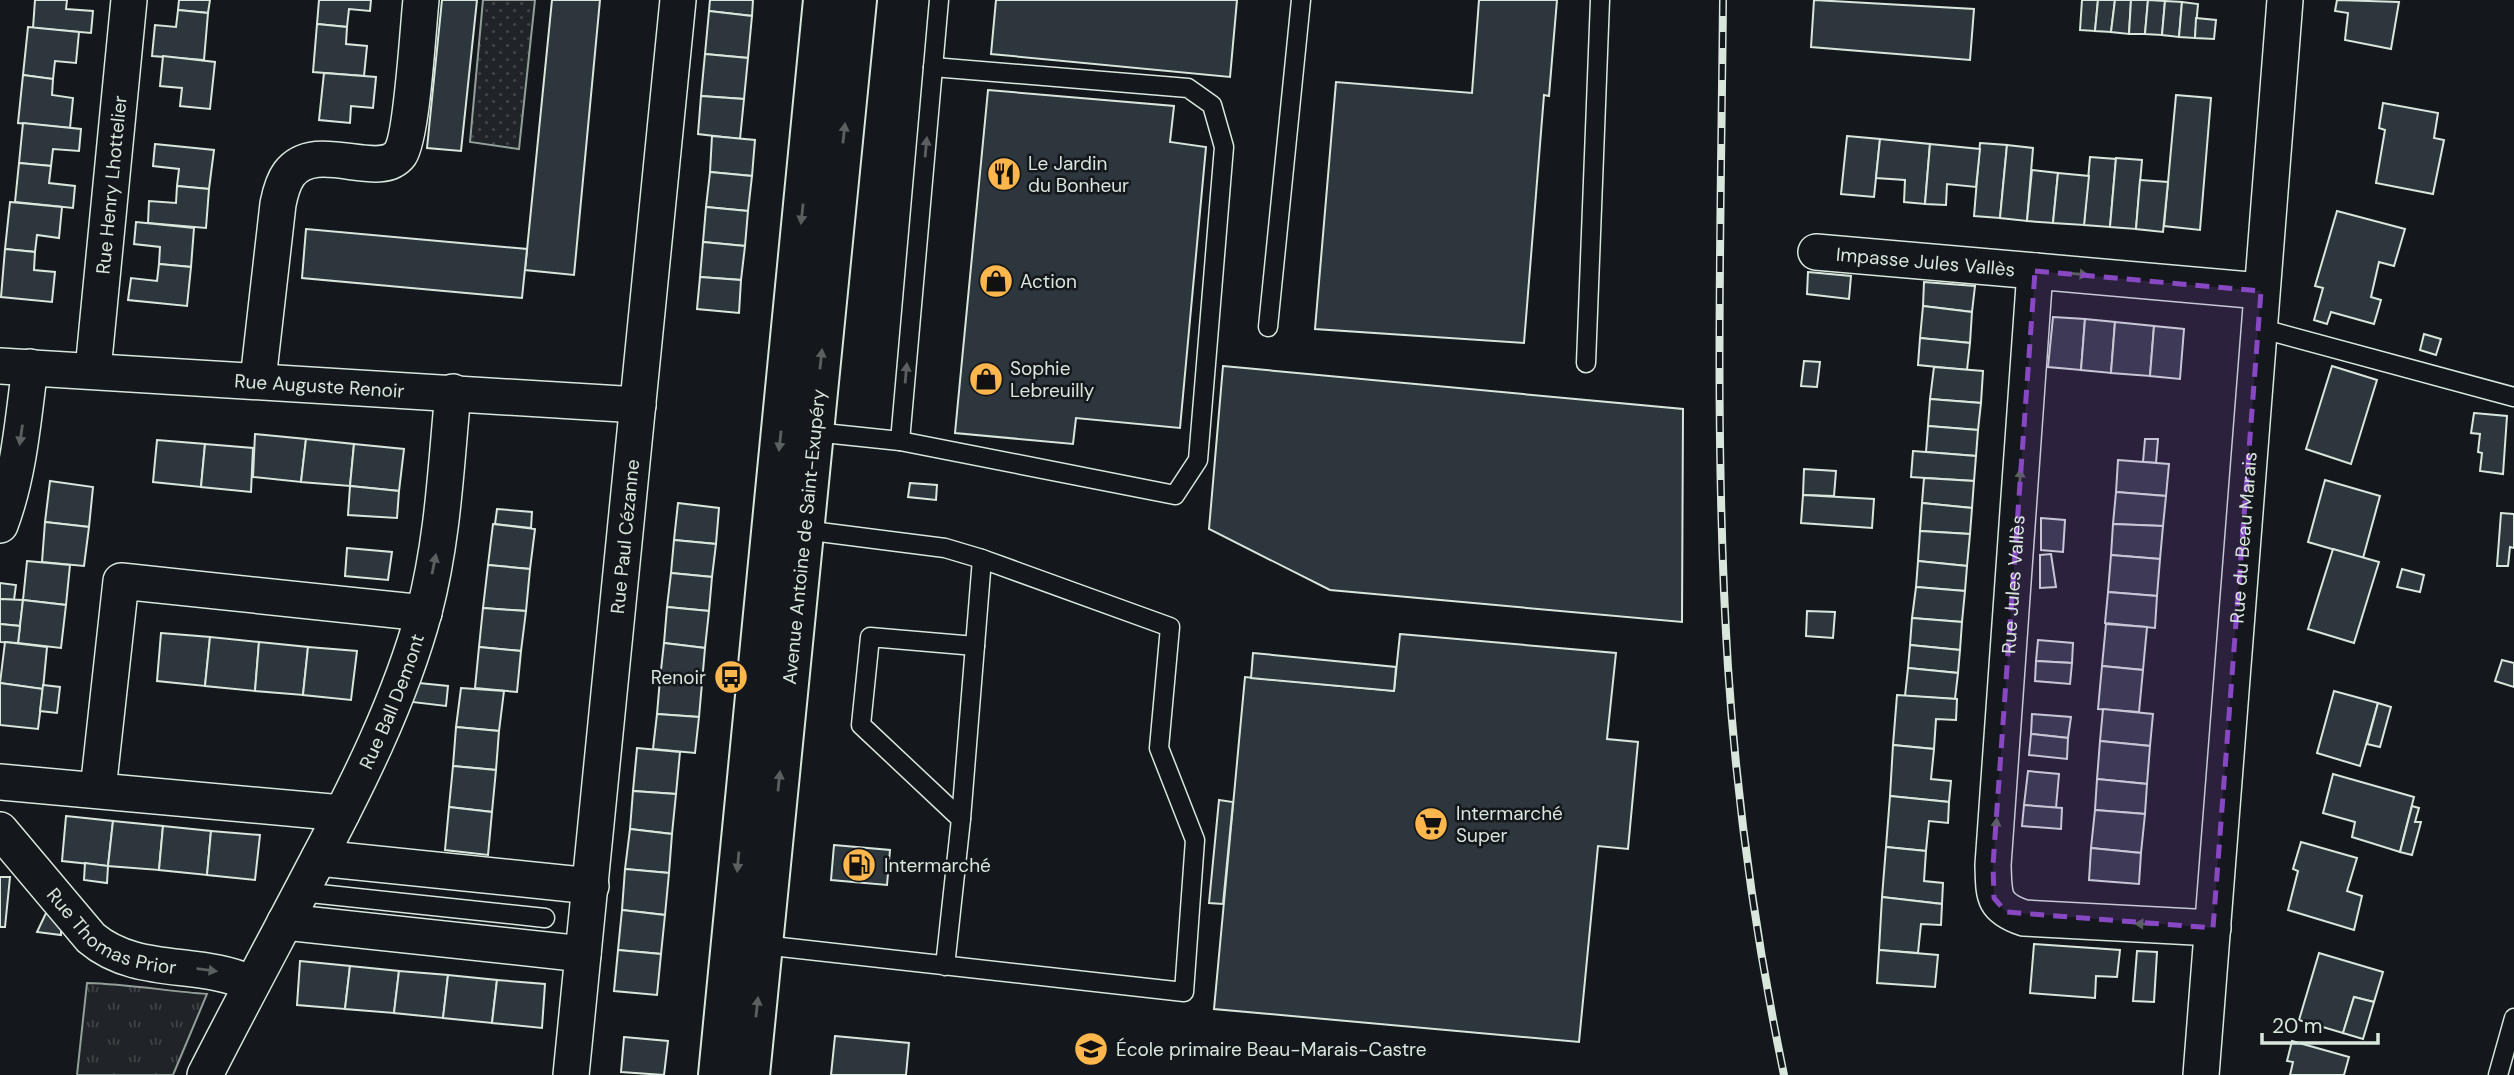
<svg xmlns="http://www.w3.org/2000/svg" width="2514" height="1075" viewBox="0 0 2514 1075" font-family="'DM Sans',sans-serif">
<defs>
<pattern id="grass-dots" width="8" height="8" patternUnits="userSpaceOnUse" patternTransform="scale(1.75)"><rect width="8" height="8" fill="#202428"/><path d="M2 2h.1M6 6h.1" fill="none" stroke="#404447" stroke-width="1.8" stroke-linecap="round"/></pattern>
<pattern id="park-tufts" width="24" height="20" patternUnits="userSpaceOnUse" patternTransform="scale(1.75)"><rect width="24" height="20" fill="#202428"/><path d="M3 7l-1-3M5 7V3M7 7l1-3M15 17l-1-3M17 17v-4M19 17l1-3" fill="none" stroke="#404447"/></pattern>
</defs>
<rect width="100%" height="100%" fill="#14181c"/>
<!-- grass -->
<polygon fill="url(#grass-dots)" stroke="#939e99" stroke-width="2" points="483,0 535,0 519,149 470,142"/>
<!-- park -->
<path fill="url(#park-tufts)" stroke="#939e99" stroke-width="2" d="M 87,983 C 127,984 167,991 207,994 L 173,1075 L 77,1075 Z"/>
<!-- building -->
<g fill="#2c363c" stroke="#d8e6dc" stroke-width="2">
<polygon points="35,0 67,0 66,9 93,11 91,33 33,28"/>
<polygon points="179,0 210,0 208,13 178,10"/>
<polygon points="319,0 371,0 370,11 349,9 347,27 317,24"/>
<polygon points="442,0 477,0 461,151 427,148"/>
<polygon points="552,0 600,0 574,275 525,270"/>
<polygon points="710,0 753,0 752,16 709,11"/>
<polygon points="996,0 1237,0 1230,77 991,54"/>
<polygon points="1479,0 1557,0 1549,96 1544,95 1524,343 1315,329 1336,82 1472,93"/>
<polygon points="1814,0 1974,9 1970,60 1811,47"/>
<polygon points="2082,0 2098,0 2095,31 2080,30"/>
<polygon points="2098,0 2115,0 2111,32 2095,31"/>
<polygon points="2115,0 2131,0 2129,34 2111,32"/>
<polygon points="2131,0 2148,0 2145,34 2129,34"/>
<polygon points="2148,0 2165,1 2162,35 2145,34"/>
<polygon points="2337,0 2399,2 2391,49 2345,40 2348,13 2335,11"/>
<polygon points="2165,1 2182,2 2179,37 2162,35"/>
<polygon points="2182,2 2198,4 2195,38 2179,37"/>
<polygon points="178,10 208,13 204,60 152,56 155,25 176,27"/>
<polygon points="709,11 752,16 748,58 705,54"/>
<polygon points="2196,18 2216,20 2214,39 2195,38"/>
<polygon points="317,24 347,27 346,44 367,46 364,76 313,72"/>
<polygon points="28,27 79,32 76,63 55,61 53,79 23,75"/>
<polygon points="705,54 748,58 744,99 701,96"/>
<polygon points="163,56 215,62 210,109 180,106 182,88 160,86"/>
<polygon points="324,73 376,77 373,108 351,106 350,123 319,120"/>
<polygon points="23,75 53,79 52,95 73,98 70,128 18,123"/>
<polygon points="988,90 1174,106 1170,142 1206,147 1180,428 1076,418 1073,444 955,433"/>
<polygon points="2176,95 2211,98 2200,230 2164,226"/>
<polygon points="701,96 744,99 740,139 698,134"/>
<polygon points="2383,103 2438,113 2434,138 2444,140 2433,194 2376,183 2385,130 2379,128"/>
<polygon points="23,123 81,129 79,151 53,149 51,166 19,163"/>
<polygon points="712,136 755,140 752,176 710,172"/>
<polygon points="1847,136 1880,139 1874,197 1841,194"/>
<polygon points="1880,139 1930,144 1925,204 1904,202 1905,180 1876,178"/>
<polygon points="1980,143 2007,145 2000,218 1974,216"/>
<polygon points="155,144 214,150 209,189 177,186 179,169 153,166"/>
<polygon points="1930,144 1980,149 1976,187 1947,184 1946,205 1925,204"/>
<polygon points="2007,145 2033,148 2027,221 2000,218"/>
<polygon points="2090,157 2116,159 2110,227 2084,225"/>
<polygon points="2116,158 2142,160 2136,229 2110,227"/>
<polygon points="19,163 51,166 49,183 75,186 73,208 15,202"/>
<polygon points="2032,170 2058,173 2053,223 2027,221"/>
<polygon points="710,172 752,176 748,211 706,207"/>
<polygon points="2058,173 2089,176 2084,225 2053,223"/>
<polygon points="2140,180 2168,182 2163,232 2136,229"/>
<polygon points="177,186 209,189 206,228 148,223 149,201 176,203"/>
<polygon points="10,202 62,207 59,238 37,235 35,252 5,249"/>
<polygon points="706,207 748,211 745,246 703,242"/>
<polygon points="2337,211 2405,229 2394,266 2379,262 2371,297 2381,300 2374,324 2331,312 2327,324 2314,320 2323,288 2315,286"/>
<polygon points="136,222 194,228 191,267 159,264 160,247 134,244"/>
<polygon points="306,229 527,249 522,298 302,278"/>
<polygon points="703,242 745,246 741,280 700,277"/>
<polygon points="5,249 35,252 34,270 55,272 52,302 1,297"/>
<polygon points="159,264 191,267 187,306 128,300 131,278 157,281"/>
<polygon points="1808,272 1851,276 1849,299 1807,294"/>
<polygon points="700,277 741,280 739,313 697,309"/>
<polygon points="1924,282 1975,286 1972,312 1923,306"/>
<polygon points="1923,306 1972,312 1970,343 1920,338"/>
<polygon points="2053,317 2085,319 2081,370 2048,367"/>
<polygon points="2085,319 2115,322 2111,373 2081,370"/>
<polygon points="2115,322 2154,326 2150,376 2111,373"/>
<polygon points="2154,326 2184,329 2180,379 2150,376"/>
<polygon points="2424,334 2441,339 2436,355 2420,350"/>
<polygon points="1920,338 1970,343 1967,370 1918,365"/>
<polygon points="1804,361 1820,362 1817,387 1801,386"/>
<polygon points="1223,366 1683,409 1682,622 1330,590 1209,529"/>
<polygon points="2332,366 2377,380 2351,464 2306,449"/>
<polygon points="1934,367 1983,371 1981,403 1930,399"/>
<polygon points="1930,399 1981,403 1978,430 1928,426"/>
<polygon points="2474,413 2507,416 2503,474 2480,471 2482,453 2478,452 2480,434 2471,433"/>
<polygon points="1928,426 1978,430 1976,456 1926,452"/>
<polygon points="255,434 306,439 301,482 253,477"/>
<polygon points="306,439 354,444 350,486 301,482"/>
<polygon points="2145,439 2158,439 2156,463 2143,462"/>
<polygon points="157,440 205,444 201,487 153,482"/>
<polygon points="205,444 253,448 251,492 201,487"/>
<polygon points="354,444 404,449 399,491 350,486"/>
<polygon points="1913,451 1976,456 1974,481 1911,477"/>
<polygon points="2118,460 2169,464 2166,496 2116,492"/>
<polygon points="1804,469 1836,471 1834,496 1803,495"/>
<polygon points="1924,478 1974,481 1972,508 1922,503"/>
<polygon points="2325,480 2380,496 2363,558 2308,542"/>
<polygon points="50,481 93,487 89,527 45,522"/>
<polygon points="910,483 937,485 936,500 908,497"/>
<polygon points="350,486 399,491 397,518 348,515"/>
<polygon points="2116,492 2166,496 2163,526 2113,524"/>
<polygon points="1803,495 1874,499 1872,528 1801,523"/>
<polygon points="678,503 719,508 716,544 674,540"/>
<polygon points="1922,503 1972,508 1970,534 1920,531"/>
<polygon points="497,509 532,512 531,528 495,524"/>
<polygon points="2501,513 2514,514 2514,548 2510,547 2508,566 2497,566"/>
<polygon points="2041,518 2065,520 2063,552 2041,550"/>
<polygon points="45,522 89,527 84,566 42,562"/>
<polygon points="493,524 535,529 530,569 488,565"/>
<polygon points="2113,524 2163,526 2160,559 2111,555"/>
<polygon points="1920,531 1970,534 1967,566 1918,561"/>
<polygon points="674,540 716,544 712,577 671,573"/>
<polygon points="347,548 392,552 388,580 345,576"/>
<polygon points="2333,549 2379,562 2354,643 2308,629"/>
<polygon points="2051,554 2056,587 2040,588 2040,555"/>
<polygon points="2111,555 2160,559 2157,596 2108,592"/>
<polygon points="27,561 70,565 66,605 23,600"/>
<polygon points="1918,561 1967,566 1965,591 1916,587"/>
<polygon points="488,565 530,569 526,611 483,608"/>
<polygon points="2402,569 2424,575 2420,592 2397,587"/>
<polygon points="671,573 712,577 709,611 667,607"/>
<polygon points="0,583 16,585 14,600 0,599"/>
<polygon points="1916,587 1965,591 1962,622 1912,618"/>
<polygon points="2108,592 2157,596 2155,628 2105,623"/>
<polygon points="0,599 23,600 20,626 0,624"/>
<polygon points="23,600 66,605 61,648 18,643"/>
<polygon points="667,607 709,611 705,648 664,643"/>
<polygon points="483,608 526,611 521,651 479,647"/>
<polygon points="1807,611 1835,612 1833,638 1806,636"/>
<polygon points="1912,618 1962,622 1960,650 1910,645"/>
<polygon points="0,624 20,626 18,643 0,642"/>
<polygon points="2106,624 2147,627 2143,670 2102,666"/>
<polygon points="161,633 210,637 205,686 157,681"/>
<polygon points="1400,634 1616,653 1607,739 1638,742 1628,849 1598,846 1579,1042 1214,1009 1245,677 1394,691"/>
<polygon points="210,637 259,642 255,691 205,686"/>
<polygon points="2038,640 2073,643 2072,663 2036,661"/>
<polygon points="5,642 47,647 43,689 0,683"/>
<polygon points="259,642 308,647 303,695 255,691"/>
<polygon points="664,643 705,648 702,683 660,679"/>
<polygon points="1910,645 1960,650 1958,673 1908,668"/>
<polygon points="308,647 357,651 351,700 303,695"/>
<polygon points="479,647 521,651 517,692 475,688"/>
<polygon points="1253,653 1396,667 1394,691 1251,678"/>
<polygon points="2502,660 2514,663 2514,687 2495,681"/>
<polygon points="2036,661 2072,663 2070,684 2035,681"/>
<polygon points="2102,666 2143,670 2139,712 2098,709"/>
<polygon points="1908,668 1958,673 1955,699 1905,696"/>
<polygon points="660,679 702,683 699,717 657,714"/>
<polygon points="0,683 43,689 38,729 0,725"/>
<polygon points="419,683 448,686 446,706 412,702"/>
<polygon points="43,685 60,687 57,713 40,711"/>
<polygon points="461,688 504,691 499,731 456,727"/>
<polygon points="2334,691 2378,703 2360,766 2317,753"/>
<polygon points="1897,695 1957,699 1956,720 1936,719 1934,749 1893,745"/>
<polygon points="2378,703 2391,707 2380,747 2367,744"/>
<polygon points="2103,709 2153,714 2150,746 2100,741"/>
<polygon points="657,714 699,717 695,753 653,749"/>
<polygon points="2032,714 2071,717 2068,738 2031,734"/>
<polygon points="456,727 499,731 496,770 453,766"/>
<polygon points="2031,734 2068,738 2067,759 2029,755"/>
<polygon points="2100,741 2150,746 2147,784 2097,779"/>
<polygon points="1893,745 1934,749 1931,779 1951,781 1949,802 1890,796"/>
<polygon points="637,748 680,752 676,794 633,791"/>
<polygon points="453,766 496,770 492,812 449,807"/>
<polygon points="2028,771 2059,774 2056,808 2024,805"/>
<polygon points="2333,774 2414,797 2400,852 2352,837 2355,822 2323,813"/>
<polygon points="2097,779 2147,784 2145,814 2095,810"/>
<polygon points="633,791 676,794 672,834 630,829"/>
<polygon points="1890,796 1949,802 1948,823 1929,821 1926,851 1886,847"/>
<polygon points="1219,800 1233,802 1223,904 1209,903"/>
<polygon points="2024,805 2062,808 2061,829 2022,826"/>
<polygon points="2412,806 2419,808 2415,822 2421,822 2412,855 2400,852"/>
<polygon points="449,807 492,812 488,855 445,850"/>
<polygon points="2095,810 2145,814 2141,853 2091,848"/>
<polygon points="66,816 113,821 108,866 62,861"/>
<polygon points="113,821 163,826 159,870 108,866"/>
<polygon points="163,826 211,831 207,875 159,870"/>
<polygon points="630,829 672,834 669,873 625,869"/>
<polygon points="211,831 260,835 255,880 207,875"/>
<polygon points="2301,842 2357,858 2347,891 2362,896 2354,930 2288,910 2298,871 2293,869"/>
<polygon points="834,845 890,850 887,885 831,880"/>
<polygon points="1886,847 1926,851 1924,881 1943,883 1942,904 1882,897"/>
<polygon points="2091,848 2141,853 2139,884 2089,880"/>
<polygon points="85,863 108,866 107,883 84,880"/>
<polygon points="625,869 669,873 665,915 622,910"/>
<polygon points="0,877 10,877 5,927 0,927"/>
<polygon points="1882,897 1942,904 1941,925 1921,924 1918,953 1879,950"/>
<polygon points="622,910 665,915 661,954 618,950"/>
<polygon points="47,911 61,926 61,935 37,932"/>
<polygon points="2034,944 2120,950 2117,977 2096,976 2095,998 2030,993"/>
<polygon points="618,950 661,954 657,995 614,991"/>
<polygon points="1879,950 1938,955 1935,987 1877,983"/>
<polygon points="2137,951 2157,952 2154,1002 2133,1001"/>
<polygon points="2319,953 2383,972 2374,1002 2354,997 2343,1033 2299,1020"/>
<polygon points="300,961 350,966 345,1009 297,1005"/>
<polygon points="350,966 399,971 394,1013 345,1009"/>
<polygon points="399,971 448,975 443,1018 394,1013"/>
<polygon points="448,975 497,980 492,1023 443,1018"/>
<polygon points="497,980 545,984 542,1028 492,1023"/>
<polygon points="2354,997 2374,1002 2363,1039 2343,1033"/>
<polygon points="835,1036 909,1043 906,1075 831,1075"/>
<polygon points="624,1037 668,1041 664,1075 621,1072"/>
<polygon points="2292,1041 2349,1057 2344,1075 2290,1075 2293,1062 2287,1061"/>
</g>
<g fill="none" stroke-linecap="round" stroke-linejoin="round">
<!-- lane casing -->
<g stroke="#d8e6dc" stroke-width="21">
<g id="lane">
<polyline points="1268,327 1301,0"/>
<polyline points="2259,328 2514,397"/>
<polyline points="1586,363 1600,0"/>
<polyline points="814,432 900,441 1175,495 1198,460 1224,147 1212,105 1188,88 933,67"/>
<polyline points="900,441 939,0"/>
<polyline points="804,530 945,548 982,559"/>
<polyline points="961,819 861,725 870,637 975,646"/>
<polyline points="301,892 545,918"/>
<polyline points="763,945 1184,992 1195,840 1159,748 1170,627 982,559 961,819 945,966"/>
<polyline points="2498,1075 2514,1018"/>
</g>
</g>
<!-- street casing -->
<g stroke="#d8e6dc" stroke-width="38">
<g id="street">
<path id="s1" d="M 1816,252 L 2035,271"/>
<path id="s2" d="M 0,366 L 638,405"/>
<path id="s3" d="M 93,370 L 129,0"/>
<path d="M 258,380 L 278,204 C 280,194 283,182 289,174 C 316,138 379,182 400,154 C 412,137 418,27 421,0"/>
<path d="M 0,525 C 19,475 23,420 30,367"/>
<polyline points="0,782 342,813"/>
<polyline points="98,790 121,581 424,613"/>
<path id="s4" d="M 0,830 L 91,938 C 137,977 200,959 252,984"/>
<polyline points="319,858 591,886"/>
<polyline points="285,922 583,954"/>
<path id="s5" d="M 2213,928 L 2024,918 C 1992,907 1994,896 1993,865 L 2035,271 L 2261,291"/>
<path id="s6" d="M 205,1075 C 240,1006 277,938 313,869 C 356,788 400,701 424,612 C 443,540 446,466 453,392"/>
<path id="s7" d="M 571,1075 L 678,0"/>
<path id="s8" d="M 2201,1075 L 2285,0"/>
</g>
</g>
<!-- secondary casing -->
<g stroke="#d8e6dc" stroke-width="42">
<g id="secondary">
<polyline points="718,1075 823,0"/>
<path id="s9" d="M 750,1075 L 857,0"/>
</g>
</g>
<!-- lane -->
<use href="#lane" stroke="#14181c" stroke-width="18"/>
<!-- street -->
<use href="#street" stroke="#14181c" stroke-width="35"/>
<!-- secondary -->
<use href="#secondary" stroke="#14181c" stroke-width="38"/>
<!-- rail casing -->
<g stroke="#d8e6dc" stroke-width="8">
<path id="rail" d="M 1723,0 C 1721,222 1714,445 1728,667 C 1737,804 1756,940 1784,1075"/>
</g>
<!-- rail -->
<use href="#rail" stroke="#14181c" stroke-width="5" stroke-dasharray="16" stroke-linecap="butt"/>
</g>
<!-- one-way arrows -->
<defs><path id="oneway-solid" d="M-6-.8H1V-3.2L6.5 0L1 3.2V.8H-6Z" transform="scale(1.75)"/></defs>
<g fill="#59605f">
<use href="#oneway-solid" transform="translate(844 133) rotate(-84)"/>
<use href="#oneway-solid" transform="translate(926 147) rotate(-85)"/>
<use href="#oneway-solid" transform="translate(802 214) rotate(96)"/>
<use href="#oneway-solid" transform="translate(2078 274) rotate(5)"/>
<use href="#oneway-solid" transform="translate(821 359) rotate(-84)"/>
<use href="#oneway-solid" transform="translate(906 373) rotate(-85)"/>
<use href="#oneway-solid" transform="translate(21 435) rotate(98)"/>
<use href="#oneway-solid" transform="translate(780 441) rotate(96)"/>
<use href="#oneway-solid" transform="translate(2020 479) rotate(-86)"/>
<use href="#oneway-solid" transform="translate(434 564) rotate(-79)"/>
<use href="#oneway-solid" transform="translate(779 781) rotate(-84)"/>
<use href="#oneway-solid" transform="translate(1996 828) rotate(-86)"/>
<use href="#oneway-solid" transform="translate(738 862) rotate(95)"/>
<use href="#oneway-solid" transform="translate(2145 924) rotate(-177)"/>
<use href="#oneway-solid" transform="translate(207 970) rotate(7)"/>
<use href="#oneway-solid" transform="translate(757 1007) rotate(-84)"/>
</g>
<!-- marked area -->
<path fill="#8948c3" fill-opacity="0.2" stroke="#8948c3" stroke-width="5" stroke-dasharray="14 9" stroke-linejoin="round" d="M 2035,271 L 2261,291 L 2213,928 L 2006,912 L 1994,898 L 1993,865 Z"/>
<!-- icons -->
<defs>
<g id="restaurant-disc" transform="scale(1.75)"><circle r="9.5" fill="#ffb74d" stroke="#14181c"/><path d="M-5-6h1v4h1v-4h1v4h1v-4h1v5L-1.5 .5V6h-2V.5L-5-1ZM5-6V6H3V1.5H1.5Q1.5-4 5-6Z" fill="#111"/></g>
<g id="shop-disc" transform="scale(1.75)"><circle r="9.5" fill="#ffb74d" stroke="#14181c"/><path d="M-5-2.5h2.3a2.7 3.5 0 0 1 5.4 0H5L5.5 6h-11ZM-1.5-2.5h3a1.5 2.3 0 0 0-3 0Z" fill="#111"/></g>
<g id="bus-disc" transform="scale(1.75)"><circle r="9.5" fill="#ffb74d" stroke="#14181c"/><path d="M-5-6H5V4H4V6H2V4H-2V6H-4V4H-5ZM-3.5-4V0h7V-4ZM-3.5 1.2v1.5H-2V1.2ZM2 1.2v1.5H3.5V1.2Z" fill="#111"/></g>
<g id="supermarket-disc" transform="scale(1.75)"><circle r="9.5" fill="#ffb74d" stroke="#14181c"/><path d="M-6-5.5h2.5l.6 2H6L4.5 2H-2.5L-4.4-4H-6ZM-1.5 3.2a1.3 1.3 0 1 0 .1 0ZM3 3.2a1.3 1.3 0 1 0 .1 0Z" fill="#111"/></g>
<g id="fuel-disc" transform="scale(1.75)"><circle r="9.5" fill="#ffb74d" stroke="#14181c"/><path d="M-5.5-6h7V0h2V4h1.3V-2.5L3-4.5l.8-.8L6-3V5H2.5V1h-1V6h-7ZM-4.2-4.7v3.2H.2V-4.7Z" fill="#111"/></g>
<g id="school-disc" transform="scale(1.75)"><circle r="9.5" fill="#ffb74d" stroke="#14181c"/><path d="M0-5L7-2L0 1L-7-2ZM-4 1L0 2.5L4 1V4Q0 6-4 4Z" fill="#111"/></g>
</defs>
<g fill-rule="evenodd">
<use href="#restaurant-disc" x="1004" y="174"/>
<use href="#shop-disc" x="996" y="281"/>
<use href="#shop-disc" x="986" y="379"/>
<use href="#bus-disc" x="731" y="677"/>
<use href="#supermarket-disc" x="1431" y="824"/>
<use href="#fuel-disc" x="859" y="865"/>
<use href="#school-disc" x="1091" y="1049"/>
</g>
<g text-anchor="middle" stroke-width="5" stroke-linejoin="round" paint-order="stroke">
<!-- poi labels -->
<g font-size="19" fill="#d8e6dc" stroke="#14181c" text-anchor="start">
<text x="1028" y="170">Le Jardin<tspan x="1028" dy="22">du Bonheur</tspan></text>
<text x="1020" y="288">Action</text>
<text x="1010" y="375">Sophie<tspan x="1010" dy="22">Lebreuilly</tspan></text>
<text x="706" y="684" text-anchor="end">Renoir</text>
<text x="1456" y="820">Intermarché<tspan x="1456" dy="22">Super</tspan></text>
<text x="884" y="872">Intermarché</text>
<text x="1116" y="1056">École primaire Beau-Marais-Castre</text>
</g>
<!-- street labels -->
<g font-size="19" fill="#d8e6dc" stroke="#14181c">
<text dy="7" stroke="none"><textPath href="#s3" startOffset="186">Rue Henry Lhottelier</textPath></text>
<text dy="7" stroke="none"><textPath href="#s1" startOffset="110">Impasse Jules Vallès</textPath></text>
<text dy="7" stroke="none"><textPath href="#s2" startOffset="320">Rue Auguste Renoir</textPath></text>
<text dy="7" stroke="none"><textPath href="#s9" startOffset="541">Avenue Antoine de Saint-Exupéry</textPath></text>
<text dy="7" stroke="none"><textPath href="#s8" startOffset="539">Rue du Beau Marais</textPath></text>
<text dy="7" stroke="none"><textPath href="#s7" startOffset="541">Rue Paul Cézanne</textPath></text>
<text dy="7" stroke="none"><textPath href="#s5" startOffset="539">Rue Jules Vallès</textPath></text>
<text dy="7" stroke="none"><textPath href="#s6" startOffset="418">Rue Ball Demont</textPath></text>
<text dy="7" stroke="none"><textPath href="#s4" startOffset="156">Rue Thomas Prior</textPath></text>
</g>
</g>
<!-- scale -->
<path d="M2262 1033v10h116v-10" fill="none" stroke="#d8e6dc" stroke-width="3.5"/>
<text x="2272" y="1033" font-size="21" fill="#d8e6dc" stroke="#14181c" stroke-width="5" paint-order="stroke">20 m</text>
</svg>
